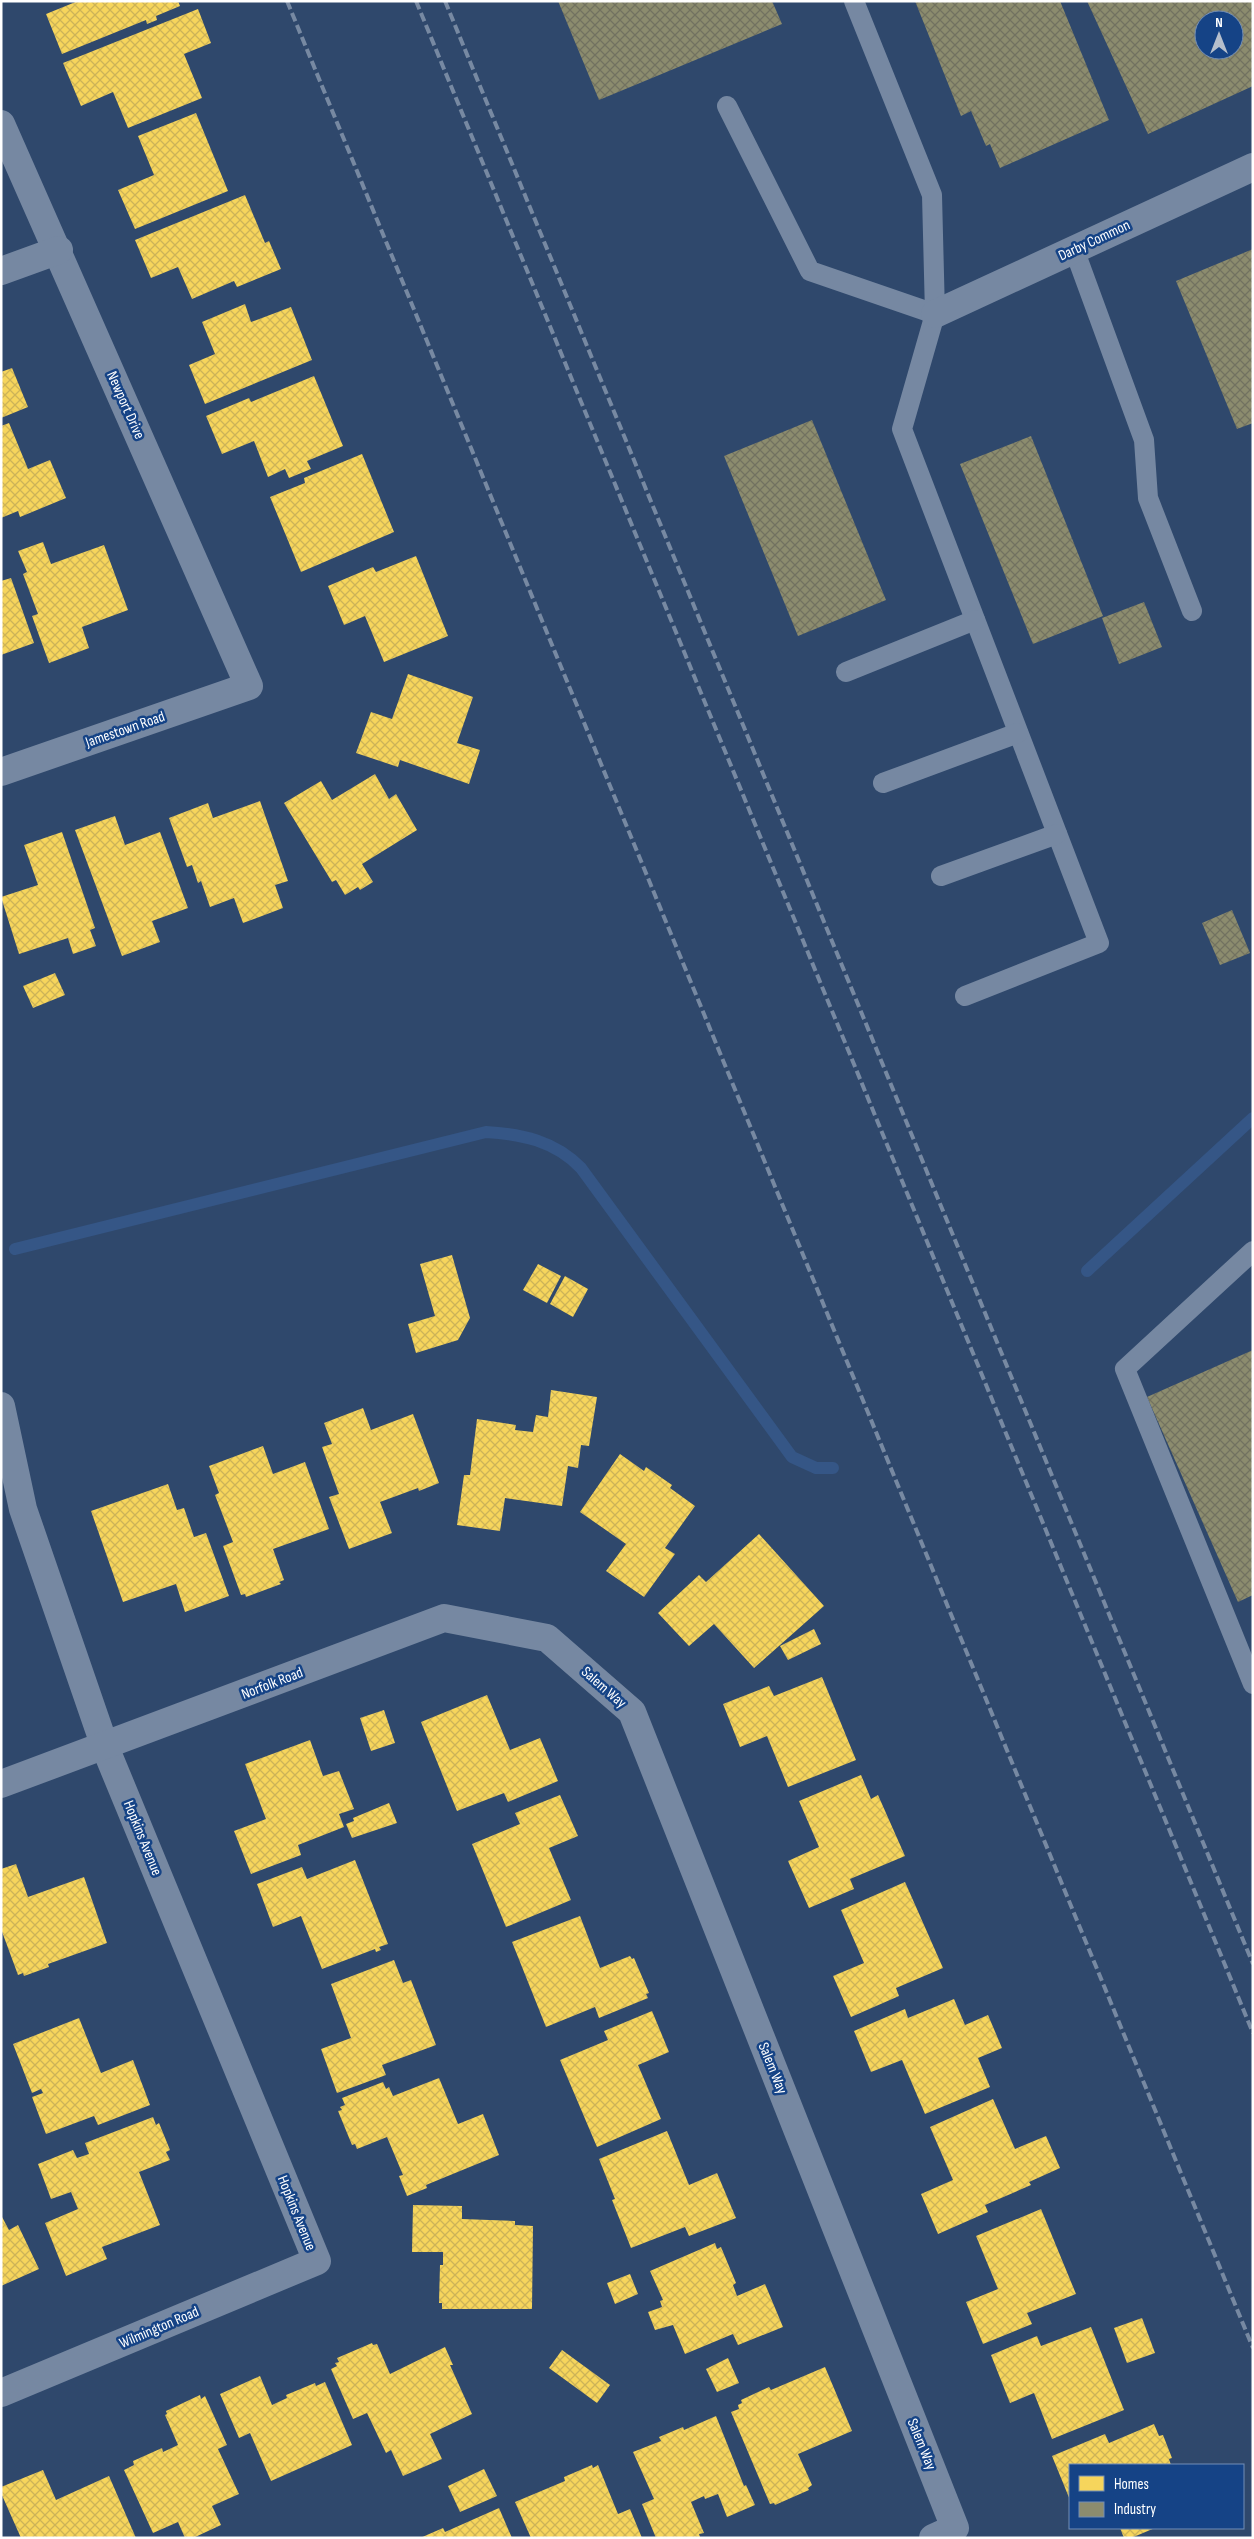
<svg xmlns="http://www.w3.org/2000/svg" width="1254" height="2539" viewBox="0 0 1254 2539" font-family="'Sofia Sans Condensed',sans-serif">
<defs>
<pattern id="homes-cross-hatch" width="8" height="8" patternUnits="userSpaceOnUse" patternTransform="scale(1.25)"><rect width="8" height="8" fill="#f6d55c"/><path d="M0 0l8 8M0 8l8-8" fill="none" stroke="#ccb358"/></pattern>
<pattern id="industry-cross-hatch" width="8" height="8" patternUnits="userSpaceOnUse" patternTransform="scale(1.25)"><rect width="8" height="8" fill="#8c8c6e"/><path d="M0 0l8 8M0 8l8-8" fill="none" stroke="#727260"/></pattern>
</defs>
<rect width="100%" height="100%" fill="#2f486c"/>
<!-- homes -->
<g fill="url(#homes-cross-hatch)">
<polygon points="78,1 178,1 180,6 156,16 157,20 147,24 146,20 62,54 46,14"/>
<polygon points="198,9 211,43 184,54 202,98 128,128 113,92 81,106 63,63"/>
<polygon points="196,113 228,191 135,229 118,190 154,175 138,136"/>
<polygon points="245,195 265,243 269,241 281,269 237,287 234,281 192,299 178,267 151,278 135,240"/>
<polygon points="245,304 251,322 291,307 312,360 205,404 189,365 215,354 202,322"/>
<polygon points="12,368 28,407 1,418 1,372"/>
<polygon points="314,376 343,446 307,461 311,469 289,478 285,469 268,477 254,441 222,454 206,416 249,398 251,402"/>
<polygon points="9,423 28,469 50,460 66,498 20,517 18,511 1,518 1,426"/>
<polygon points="362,454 394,532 301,572 270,497 305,483 304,478"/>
<polygon points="43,542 51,564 104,545 128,610 82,627 89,648 49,663 32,616 38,614 23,574 27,572 18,551"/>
<polygon points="416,556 448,636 384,662 365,616 344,625 328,586 373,567 376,572"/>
<polygon points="11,578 34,643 1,655 1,581"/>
<polygon points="408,674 473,697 457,743 480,750 469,784 400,760 398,767 356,753 371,712 392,719"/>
<polygon points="375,774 389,799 396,794 417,830 362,864 373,882 360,890 358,887 345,895 336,880 332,882 284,803 321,781 332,800"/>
<polygon points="260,801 288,881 275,885 283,908 243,923 234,898 210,907 201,881 198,883 192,865 187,867 169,818 208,803 213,818"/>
<polygon points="115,816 125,845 160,832 188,908 152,921 160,942 122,956 75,830"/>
<polygon points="62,832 95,928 90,930 96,946 73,954 68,938 19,954 1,897 38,885 24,845"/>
<polygon points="55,973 65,995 33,1008 23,986"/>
<polygon points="452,1255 470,1318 458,1340 416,1353 408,1324 435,1316 420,1264"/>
<polygon points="538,1264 561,1276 547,1303 523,1290"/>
<polygon points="565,1276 588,1289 573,1317 550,1304"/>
<polygon points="551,1390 597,1397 589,1446 581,1445 578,1468 568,1466 562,1506 505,1498 500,1531 457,1525 464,1475 470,1475 477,1419 516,1425 515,1430 533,1432 536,1415 548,1417"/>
<polygon points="363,1408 371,1430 413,1414 439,1483 419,1491 418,1488 380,1502 392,1533 349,1549 329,1497 339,1494 322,1447 332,1444 324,1423"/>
<polygon points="263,1446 273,1474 305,1462 329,1529 273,1549 284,1580 279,1582 281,1584 246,1597 245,1594 241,1595 223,1546 233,1542 215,1495 219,1493 209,1466"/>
<polygon points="620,1454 644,1471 646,1467 672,1485 670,1488 695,1506 665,1548 675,1554 644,1597 606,1571 626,1544 580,1512"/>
<polygon points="168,1484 177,1510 184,1508 194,1537 206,1533 229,1596 185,1612 176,1584 123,1602 91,1511"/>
<polygon points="759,1534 824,1606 754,1668 714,1624 689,1646 658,1613 699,1575 706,1582"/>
<polygon points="814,1629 821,1644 788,1660 780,1646"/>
<polygon points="822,1677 856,1760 788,1787 767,1736 740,1747 723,1704 769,1686 774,1696"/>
<polygon points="487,1695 510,1750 540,1738 558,1781 508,1802 504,1793 457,1811 421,1722"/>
<polygon points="384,1710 395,1743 371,1751 360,1718"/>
<polygon points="310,1740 323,1776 339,1771 354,1809 339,1814 344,1827 298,1845 301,1855 251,1874 234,1831 266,1819 245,1764"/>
<polygon points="861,1775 871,1799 878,1795 905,1856 850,1879 854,1889 809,1908 788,1861 819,1847 799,1801"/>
<polygon points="560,1795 578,1836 549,1848 571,1900 506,1927 472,1844 520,1824 515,1813"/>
<polygon points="389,1803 397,1823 352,1838 346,1824 354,1821 353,1818"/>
<polygon points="355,1860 388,1944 379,1947 381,1950 376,1952 375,1949 322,1969 301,1916 273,1927 257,1884 302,1867 307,1879"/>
<polygon points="16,1864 28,1897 84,1877 107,1943 48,1964 49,1967 24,1976 23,1973 18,1975 1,1929 1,1869"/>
<polygon points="905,1882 943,1968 896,1988 899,1996 851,2017 833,1976 864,1963 841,1910"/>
<polygon points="580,1916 600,1968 630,1956 632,1959 634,1958 649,1993 646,1994 648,1998 599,2018 595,2007 546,2027 512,1942"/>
<polygon points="394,1960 403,1983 411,1980 436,2045 382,2065 386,2075 337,2093 321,2049 351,2038 331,1984"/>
<polygon points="954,1999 965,2025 988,2015 1002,2048 978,2058 990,2087 925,2114 902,2060 871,2072 854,2031 905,2009 908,2018"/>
<polygon points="652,2011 669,2052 638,2065 661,2119 597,2147 560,2060 608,2040 604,2031"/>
<polygon points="79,2018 101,2073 133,2060 150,2105 98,2125 94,2116 46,2134 32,2097 43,2093 41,2089 32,2093 13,2044"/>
<polygon points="439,2078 458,2124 483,2114 499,2155 426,2185 427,2188 407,2196 399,2176 403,2175 387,2137 357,2149 355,2144 352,2145 338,2111 342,2110 340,2107 345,2105 342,2098 383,2082 386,2089 389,2087 393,2096"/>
<polygon points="993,2099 1015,2149 1046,2136 1060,2168 1029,2182 1031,2185 985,2205 988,2212 938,2234 921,2194 953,2180 930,2127"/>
<polygon points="153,2117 156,2125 159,2123 170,2150 166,2152 170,2160 139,2172 160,2225 102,2247 107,2259 66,2276 45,2223 78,2209 71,2192 51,2199 38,2164 73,2150 77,2158 89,2154 85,2143"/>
<polygon points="667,2131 689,2185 717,2173 736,2218 689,2236 685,2227 631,2248 612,2200 615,2199 599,2159"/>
<polygon points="413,2205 462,2206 462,2219 515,2221 515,2225 533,2226 532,2309 442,2309 442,2303 439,2303 440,2265 443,2265 443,2252 412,2252"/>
<polygon points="1041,2209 1076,2294 1027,2313 1032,2324 983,2344 966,2302 998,2289 976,2236"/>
<polygon points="1,2215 9,2230 18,2225 39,2269 1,2286"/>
<polygon points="715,2243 717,2249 721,2247 736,2283 733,2285 737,2296 765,2284 783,2327 738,2345 733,2334 685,2354 673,2325 655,2330 648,2312 662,2307 660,2301 663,2300 650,2271"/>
<polygon points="630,2274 638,2294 615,2304 607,2283"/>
<polygon points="1142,2318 1155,2353 1127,2363 1114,2328"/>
<polygon points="1091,2327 1124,2410 1052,2439 1034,2393 1010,2403 991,2355 1037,2336 1041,2346"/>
<polygon points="372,2343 373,2345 377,2344 390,2374 445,2347 453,2365 450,2365 472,2414 430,2434 442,2459 403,2476 391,2450 386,2453 367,2413 353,2419 331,2369 337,2366 335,2363 339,2362 337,2358"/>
<polygon points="562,2350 610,2385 597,2403 549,2368"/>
<polygon points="728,2358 739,2383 717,2392 706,2369"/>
<polygon points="825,2367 852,2431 798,2454 812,2485 808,2488 809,2490 775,2505 774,2503 770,2504 731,2412 739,2409 738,2405 742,2403 741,2400 769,2387 771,2390"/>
<polygon points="260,2376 272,2405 287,2398 286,2395 315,2383 316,2386 325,2382 352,2445 271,2481 250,2433 239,2438 220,2394"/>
<polygon points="200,2395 201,2399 205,2396 227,2445 218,2449 239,2494 212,2506 221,2525 193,2538 185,2538 178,2522 153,2533 124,2470 134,2465 133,2461 162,2448 163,2452 178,2445 165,2415 167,2414 166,2411"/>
<polygon points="716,2416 744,2486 746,2485 755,2505 727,2517 718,2494 705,2499 704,2496 691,2502 704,2533 699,2534 700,2537 656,2538 642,2504 654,2499 633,2452 661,2441 659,2437 683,2427 684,2430"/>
<polygon points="1154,2424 1159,2436 1163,2435 1172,2458 1169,2459 1171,2465 1070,2465 1070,2500 1052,2456 1105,2434 1109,2443"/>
<polygon points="592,2465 593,2468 598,2465 618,2514 630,2509 642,2538 531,2538 515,2502 565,2481 564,2477"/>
<polygon points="484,2469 497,2496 460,2512 448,2486"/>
<polygon points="43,2470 56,2500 109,2476 136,2538 21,2538 1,2493 1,2487"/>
<polygon points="499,2508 512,2538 420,2538 443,2528 445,2532"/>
<polygon points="1120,2528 1155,2528 1131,2538 1124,2538"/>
</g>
<!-- industry -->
<g fill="url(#industry-cross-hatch)" fill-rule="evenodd">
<polygon points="558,1 772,1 782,24 599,100"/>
<polygon points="915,1 1060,1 1109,120 1000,168 990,144 986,146 971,111 961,116"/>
<path d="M 1087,1 L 1253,1 L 1253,86 L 1148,134 ZM 1204,20 L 1234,20 L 1234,50 L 1204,50 Z"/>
<polygon points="1253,249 1253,423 1237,429 1176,281"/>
<polygon points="812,420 886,600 798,636 724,456"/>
<polygon points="1031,436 1103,616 1033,644 960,464"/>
<polygon points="1144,602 1162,647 1119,664 1102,618"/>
<polygon points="1232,910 1250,953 1220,965 1202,923"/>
<polygon points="1253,1350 1253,1595 1238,1602 1147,1397"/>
</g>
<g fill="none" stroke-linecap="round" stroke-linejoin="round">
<!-- stream -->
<g stroke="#355686" stroke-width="12">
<path d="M 15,1249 L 486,1132 C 522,1134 555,1141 581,1168 L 792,1457 L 816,1468 L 833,1468"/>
<polyline points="1087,1271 1253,1118"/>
</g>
<!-- lane -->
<g stroke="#7688a2" stroke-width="20">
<polyline points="854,1 932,195 935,314 902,429 1099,943 965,996"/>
<polyline points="727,106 810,271 935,314"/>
<polyline points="1074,249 1144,440 1148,498 1192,611"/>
<polyline points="846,672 975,620"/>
<polyline points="883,783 1018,733"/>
<polyline points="941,876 1057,834"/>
<polyline points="1253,1251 1125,1369 1253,1684"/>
</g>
<!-- street -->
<g stroke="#7688a2" stroke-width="28">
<polyline points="1,124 249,686 1,772"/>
<polyline points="1,271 59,250"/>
<polyline points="935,314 1253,167"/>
<polyline points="1,1406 23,1509 105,1747 317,2261 1,2393"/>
<polyline points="1,1784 444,1618 547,1638 632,1712 955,2528 933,2538"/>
</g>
<!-- rail -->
<g stroke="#7789a2" stroke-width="4" stroke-dasharray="9 4" stroke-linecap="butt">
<polyline points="287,1 1253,2348"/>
<polyline points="416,1 1253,2033"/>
<polyline points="445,1 1253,1964"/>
</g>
</g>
<g text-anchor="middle" stroke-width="5" stroke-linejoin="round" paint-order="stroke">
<!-- street labels -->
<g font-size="15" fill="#fff" stroke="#154386">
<text transform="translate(1094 240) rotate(-25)" y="5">Darby Common</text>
<text transform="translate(126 405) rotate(66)" y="5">Newport Drive</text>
<text transform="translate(125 729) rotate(-19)" y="5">Jamestown Road</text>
<text transform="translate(272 1683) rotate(-21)" y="5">Norfolk Road</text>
<text transform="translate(604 1687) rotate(41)" y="5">Salem Way</text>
<text transform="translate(143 1838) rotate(68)" y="5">Hopkins Avenue</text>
<text transform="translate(773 2068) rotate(68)" y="5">Salem Way</text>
<text transform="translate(297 2213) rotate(68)" y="5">Hopkins Avenue</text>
<text transform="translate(159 2327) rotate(-23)" y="5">Wilmington Road</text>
<text transform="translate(922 2444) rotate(68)" y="5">Salem Way</text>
</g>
</g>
<!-- border -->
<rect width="1254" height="2539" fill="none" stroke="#ffffff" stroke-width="5"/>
<!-- legend -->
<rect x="1069" y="2464" width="175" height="65" fill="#154386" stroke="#738eb6"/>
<rect x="1079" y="2476" width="25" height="15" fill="#f6d55c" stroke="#738eb6"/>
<text x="1114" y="2489" font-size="15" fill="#ffffff">Homes</text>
<rect x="1079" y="2502" width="25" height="15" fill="#8c8c6e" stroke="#738eb6"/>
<text x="1114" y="2514" font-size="15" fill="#ffffff">Industry</text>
<!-- north arrow -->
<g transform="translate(1219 35)"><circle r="24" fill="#154386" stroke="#738eb6"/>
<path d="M0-4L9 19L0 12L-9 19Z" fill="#b6bfcc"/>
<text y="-8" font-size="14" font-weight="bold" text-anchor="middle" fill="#ffffff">N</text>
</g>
</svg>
